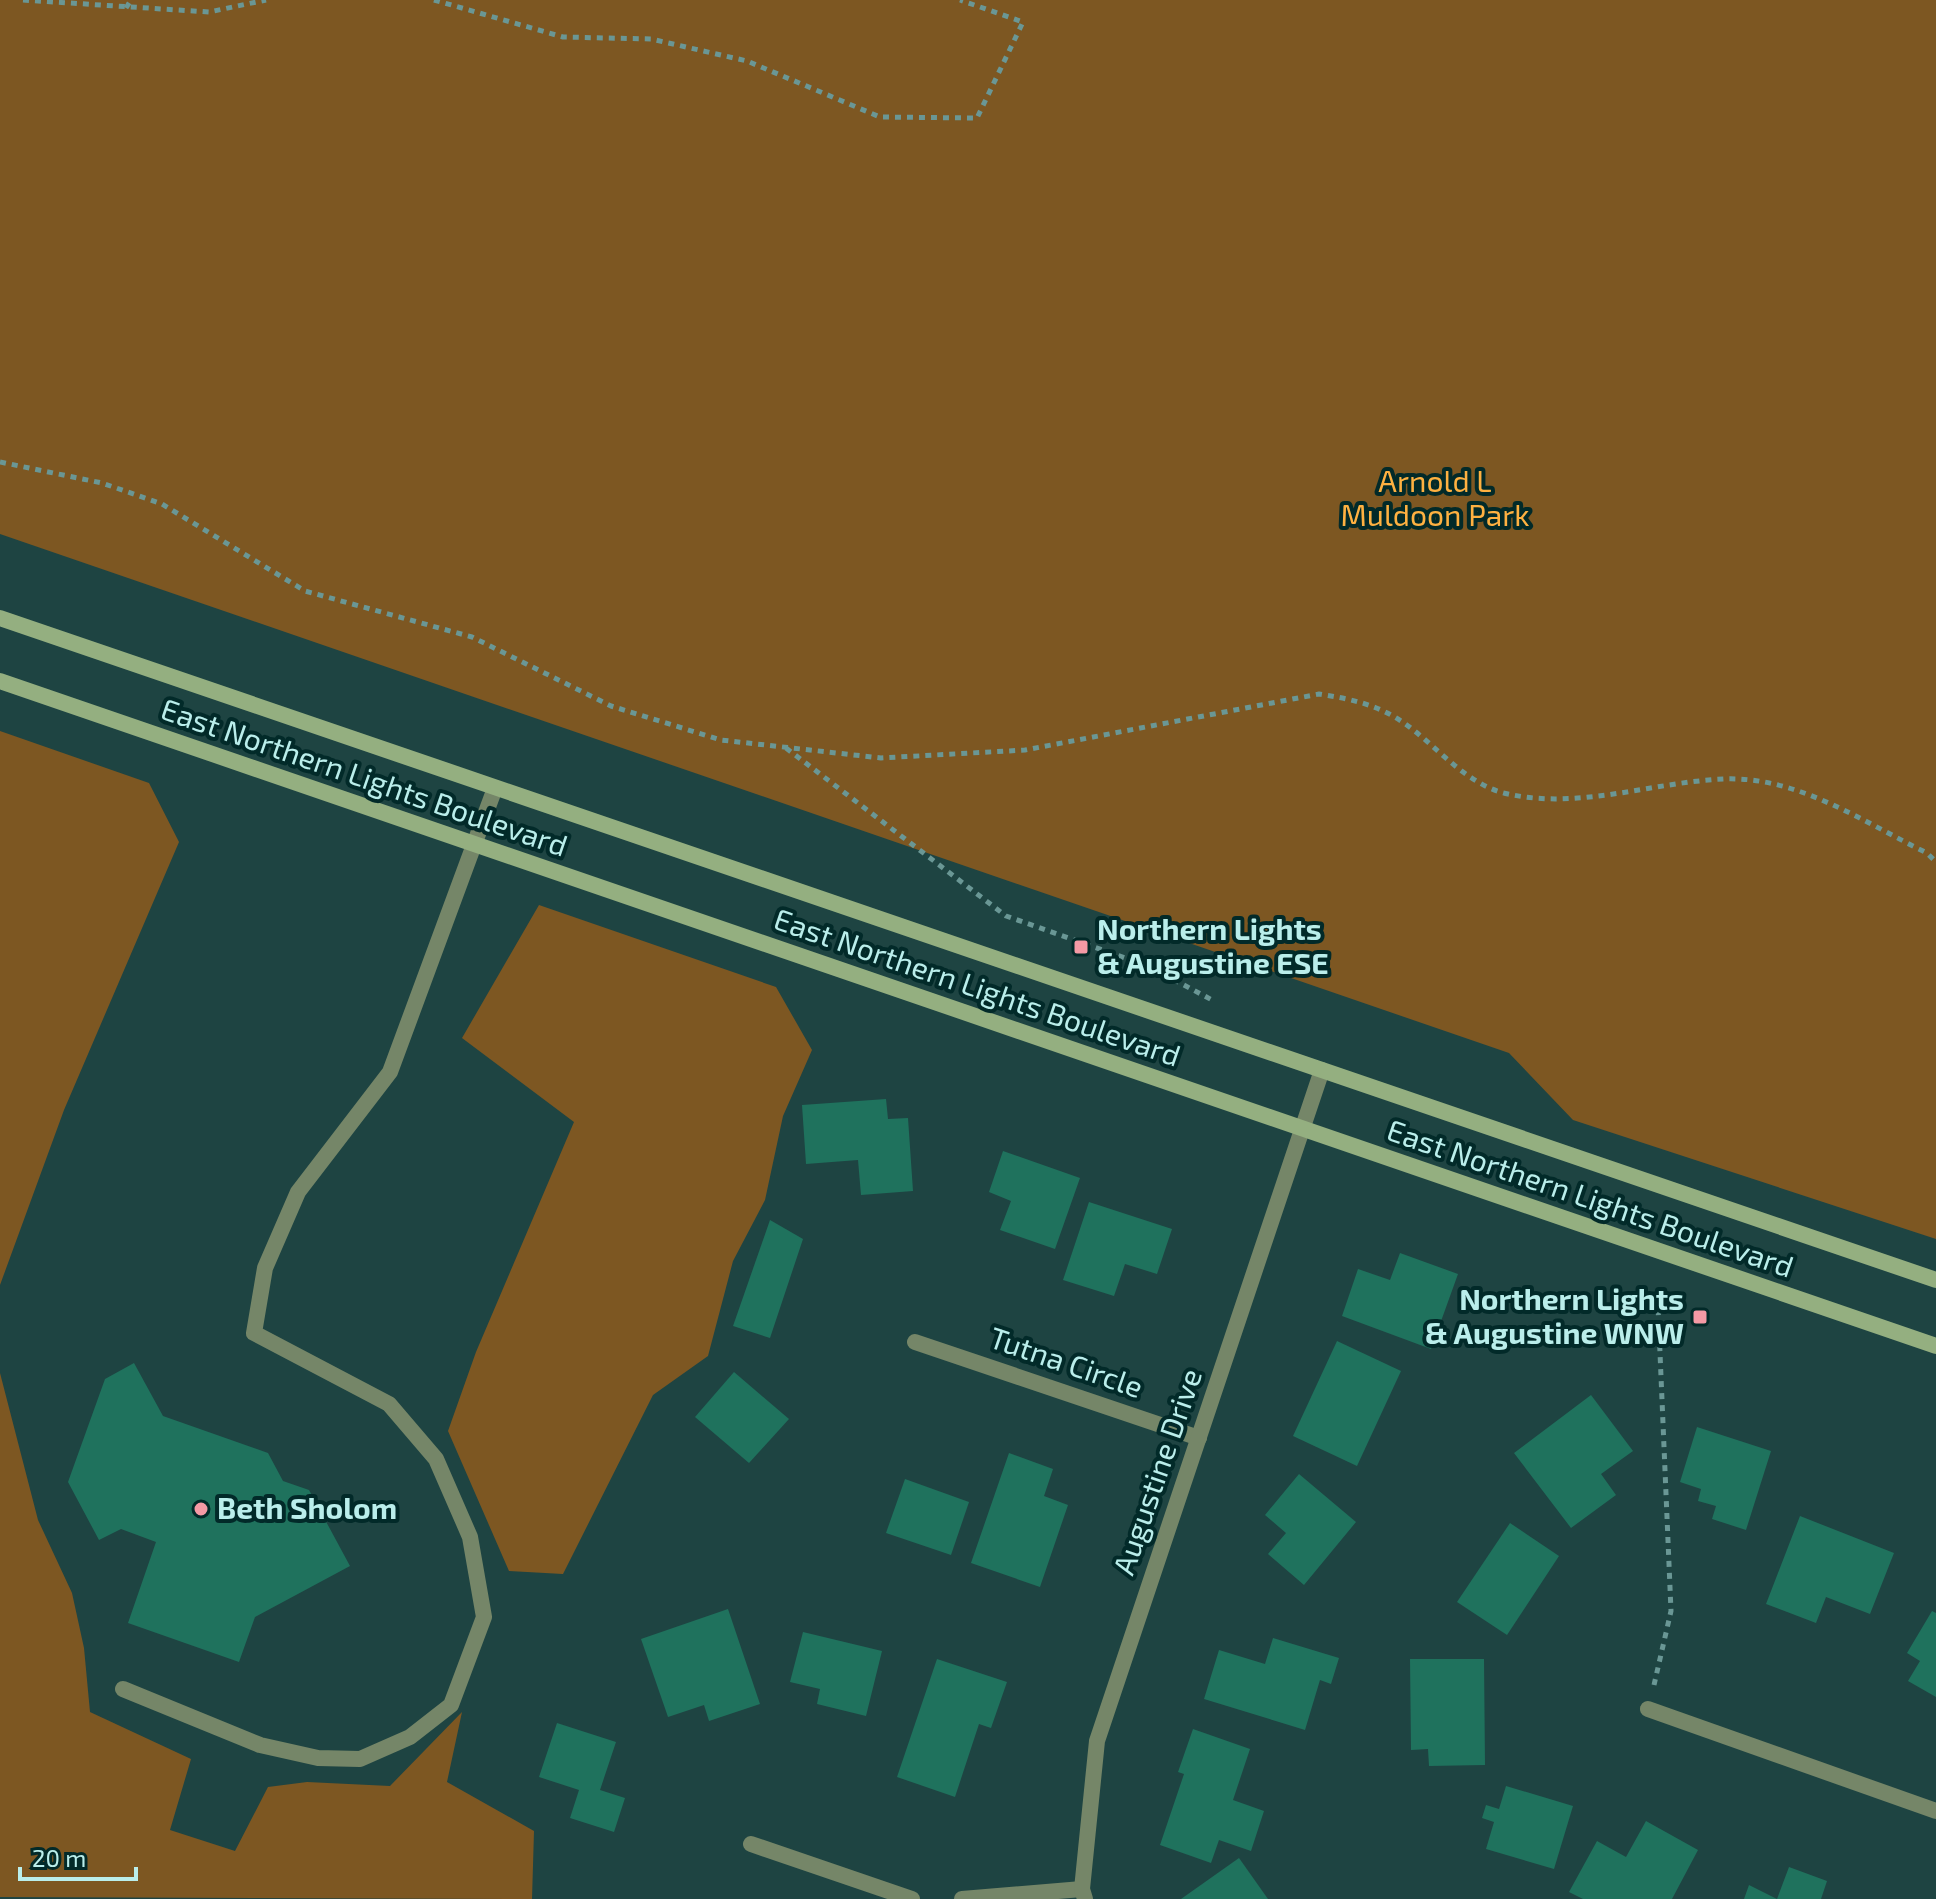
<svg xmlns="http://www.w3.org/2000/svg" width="1936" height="1899" viewBox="0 0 1936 1899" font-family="'Exo 2',sans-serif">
<rect width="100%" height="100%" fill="#1e4442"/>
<!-- green -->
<g fill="#7d5722">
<polygon points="0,0 1936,0 1936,1239 1573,1120 1509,1053 0,534"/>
<polygon points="0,731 149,783 179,842 64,1110 0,1285"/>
<polygon points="539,905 776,987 812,1050 783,1116 765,1200 733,1261 708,1356 653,1395 563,1574 509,1571 448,1431 476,1352 574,1122 462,1038"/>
<polygon points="0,1373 38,1520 72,1593 84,1648 90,1712 191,1759 170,1830 235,1851 268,1787 307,1782 390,1786 462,1712 447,1782 534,1831 532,1899 0,1897"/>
</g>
<!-- building -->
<g fill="#1f725d">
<polygon points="886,1099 888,1119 908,1118 913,1191 861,1195 858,1160 806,1164 802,1105"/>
<polygon points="1003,1151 1080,1178 1055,1249 1000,1230 1011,1201 989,1192"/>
<polygon points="1089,1202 1172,1229 1157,1274 1125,1264 1114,1296 1063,1280"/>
<polygon points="770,1220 803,1239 770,1338 733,1326"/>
<polygon points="1400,1253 1458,1274 1431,1349 1342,1316 1358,1269 1390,1280"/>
<polygon points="1337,1341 1401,1371 1357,1466 1293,1436"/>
<polygon points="134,1363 163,1416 268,1453 283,1481 309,1490 350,1566 255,1617 239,1662 128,1623 156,1542 121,1529 99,1540 68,1482 105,1379"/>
<polygon points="734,1372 789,1419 749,1463 695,1417"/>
<polygon points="1591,1395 1633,1451 1601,1474 1616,1495 1571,1528 1514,1453"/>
<polygon points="1697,1427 1771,1451 1746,1530 1712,1519 1716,1506 1698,1501 1701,1489 1680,1482"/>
<polygon points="1009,1453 1053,1469 1044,1496 1068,1505 1040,1587 971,1563"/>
<polygon points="1299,1474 1356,1522 1304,1585 1268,1554 1286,1533 1265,1515"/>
<polygon points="905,1479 969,1502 951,1555 886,1533"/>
<polygon points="1800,1516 1894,1553 1870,1614 1826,1597 1816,1623 1766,1604"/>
<polygon points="1510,1523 1559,1556 1507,1635 1457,1602"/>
<polygon points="728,1609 760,1704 709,1721 704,1705 668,1717 641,1639"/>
<polygon points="1932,1611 1936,1613 1936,1697 1908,1681 1920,1661 1907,1653"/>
<polygon points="803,1632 882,1651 866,1716 817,1704 820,1689 790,1682"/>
<polygon points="1273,1638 1339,1658 1331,1684 1320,1680 1305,1730 1204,1699 1219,1650 1265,1664"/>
<polygon points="937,1659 1007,1682 991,1728 979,1724 955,1797 897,1777"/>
<polygon points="1410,1659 1484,1659 1485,1765 1429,1766 1428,1749 1411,1750"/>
<polygon points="557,1723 616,1742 600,1790 625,1798 614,1832 570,1818 579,1790 539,1777"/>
<polygon points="1193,1729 1250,1749 1233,1800 1264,1811 1251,1851 1219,1840 1211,1863 1160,1845 1184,1774 1178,1772"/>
<polygon points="1506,1786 1573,1806 1554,1869 1486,1849 1494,1822 1482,1818 1486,1805 1499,1809"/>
<polygon points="1646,1821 1698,1850 1672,1899 1583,1899 1569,1892 1597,1841 1626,1857"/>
<polygon points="1239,1858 1268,1899 1181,1899"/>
<polygon points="1789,1867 1827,1881 1821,1899 1744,1899 1749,1885 1777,1899"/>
</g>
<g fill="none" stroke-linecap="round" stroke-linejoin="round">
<!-- path -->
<g stroke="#6a9795" stroke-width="5" stroke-dasharray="6 6" stroke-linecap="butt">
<polyline points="23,0 209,12 266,0"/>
<polyline points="434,0 563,37 651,39 747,61 880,117 977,118 1023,22 960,0"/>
<polyline points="126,8 131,0"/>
<path d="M 0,462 L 102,483 L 162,504 L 305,591 L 472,637 L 611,706 L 721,740 L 881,758 L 1025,750 L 1319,694 C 1350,699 1377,704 1404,723 C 1437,746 1466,785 1508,794 C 1580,810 1652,782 1724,779 C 1798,776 1863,822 1927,853 L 1936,862"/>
<polyline points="786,748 1006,916 1148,966 1214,1001"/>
<polyline points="1654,1685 1671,1611 1658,1306"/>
</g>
<!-- lane -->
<polyline stroke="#758668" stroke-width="16" points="123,1689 260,1745 318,1758 360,1759 410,1737 451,1705 484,1617 470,1537 436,1459 389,1404 254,1333 265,1268 298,1192 390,1072 495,788"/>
<!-- street -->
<g stroke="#758668" stroke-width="16">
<polyline points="915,1342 1199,1438"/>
<polyline points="1648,1709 1936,1811"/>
<polyline points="751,1844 912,1899"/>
<polyline points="962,1899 1082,1889"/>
<polyline points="1085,1899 1082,1889 1097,1741 1322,1070"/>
</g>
<!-- secondary -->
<g stroke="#94af80" stroke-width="16">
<polyline points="0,618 1936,1280"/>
<polyline points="0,681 1936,1346"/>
</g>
</g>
<!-- markers -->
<g fill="#f49aa5" stroke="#022a29" stroke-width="3">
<rect x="1073" y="939" width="16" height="16" rx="4"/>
<rect x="1692" y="1309" width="16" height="16" rx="4"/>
<circle cx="201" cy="1509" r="8"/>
</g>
<g text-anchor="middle" stroke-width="8" stroke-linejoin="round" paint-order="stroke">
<!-- park labels -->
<g font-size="30" fill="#feb141" stroke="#022a29">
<text x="1435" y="492">Arnold L<tspan x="1435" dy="34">Muldoon Park</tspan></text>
</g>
<!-- street labels -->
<g font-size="30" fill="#baeeeb" stroke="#022a29">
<text transform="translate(364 778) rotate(19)" y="10">East Northern Lights Boulevard</text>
<text transform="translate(977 988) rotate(19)" y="10">East Northern Lights Boulevard</text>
<text transform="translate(1590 1199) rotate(19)" y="10">East Northern Lights Boulevard</text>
<text transform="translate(1066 1363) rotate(19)" y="10">Tutna Circle</text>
<text transform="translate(1158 1472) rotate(-71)" y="10">Augustine Drive</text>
</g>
<!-- poi labels -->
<g font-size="30" font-weight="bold" fill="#baeeeb" stroke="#022a29" text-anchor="start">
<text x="1097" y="940">Northern Lights<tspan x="1097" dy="34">&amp; Augustine ESE</tspan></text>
<text x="1684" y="1310" text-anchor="end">Northern Lights<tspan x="1684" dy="34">&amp; Augustine WNW</tspan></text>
<text x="217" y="1519">Beth Sholom</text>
</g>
</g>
<!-- scale -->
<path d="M20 1867v12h116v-12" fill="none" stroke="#baeeeb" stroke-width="4"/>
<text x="32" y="1867" font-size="24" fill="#baeeeb" stroke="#022a29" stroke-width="6" paint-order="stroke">20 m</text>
</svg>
